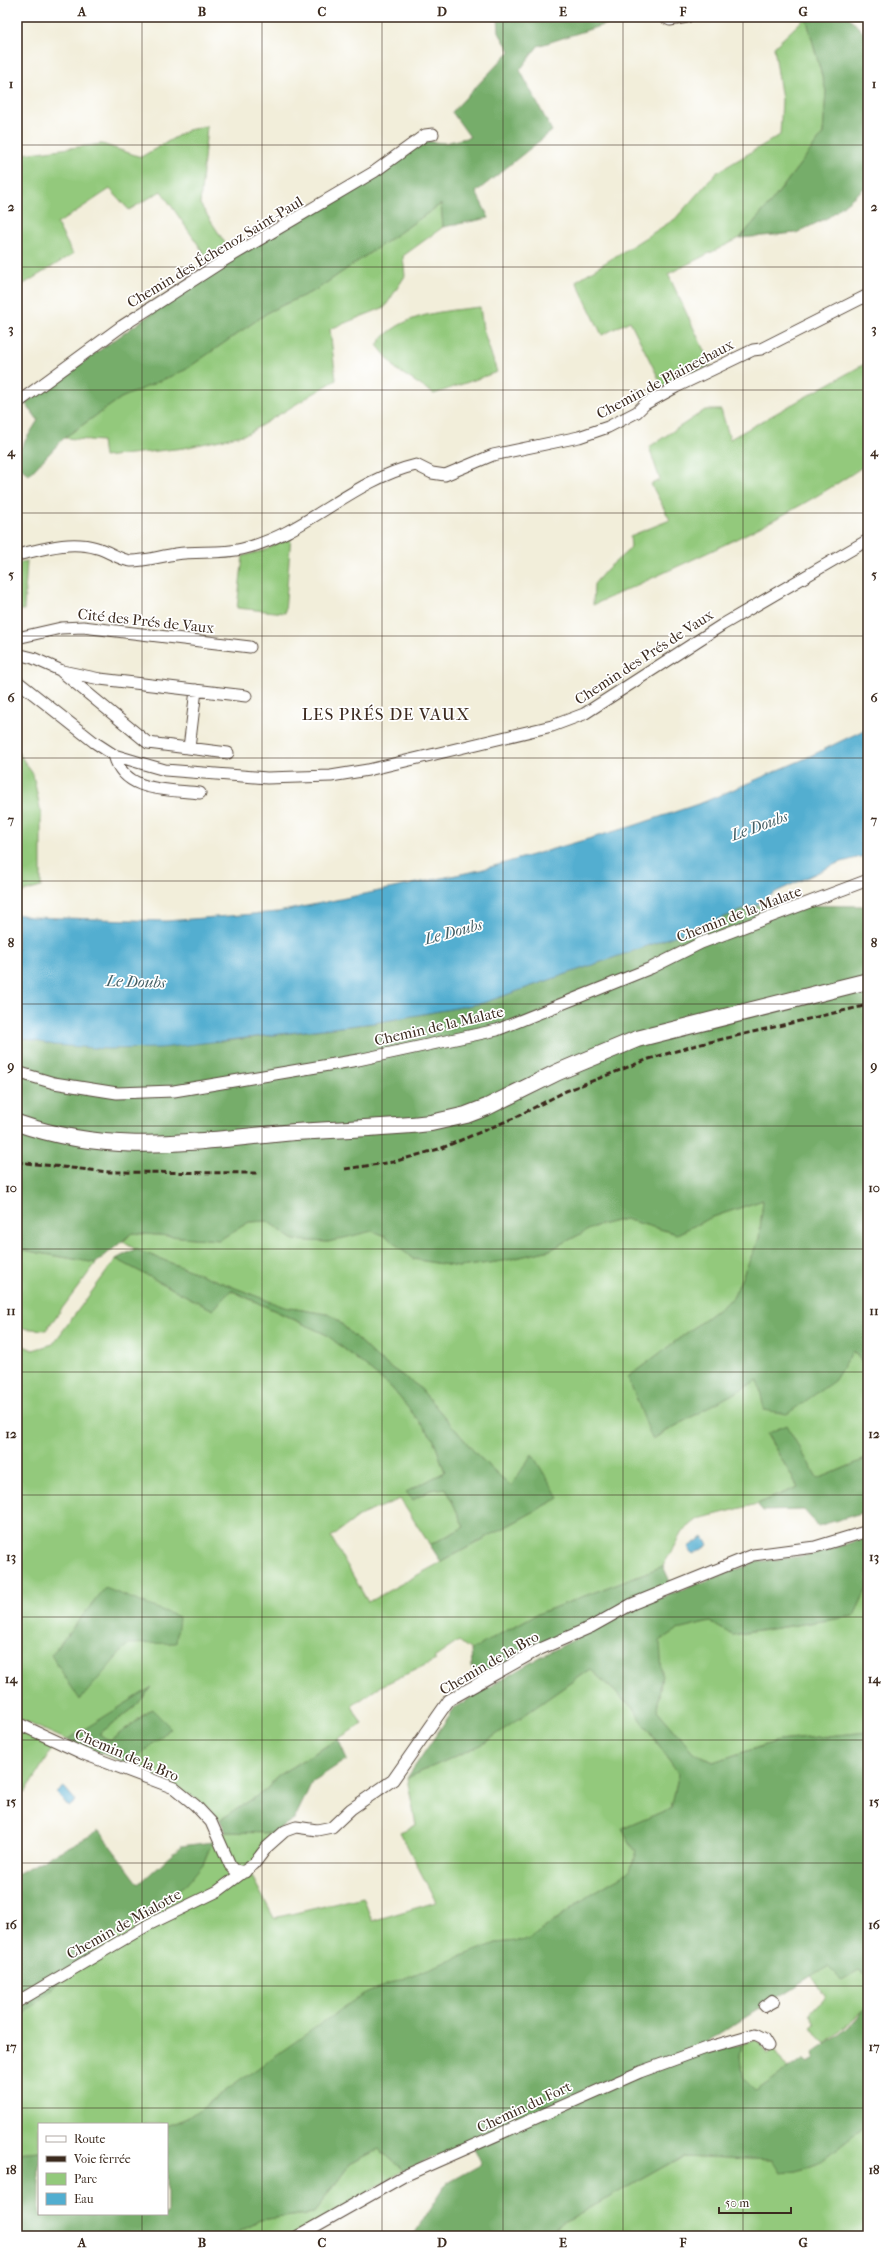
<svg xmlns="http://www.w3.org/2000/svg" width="885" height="2253" font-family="'IM FELL French Canon',serif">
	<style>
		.green { fill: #93c97b; stroke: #677a4c }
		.forest { fill: #76ad6b; stroke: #586c44 }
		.water { fill: #52aed0; stroke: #466c77 }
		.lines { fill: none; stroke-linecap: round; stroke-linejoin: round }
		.pedestrian-casing { stroke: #56473a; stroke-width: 10 }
		.minor-casing { stroke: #56473a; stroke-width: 13 }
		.secondary-casing { stroke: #56473a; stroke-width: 18 }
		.pedestrian { stroke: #fff; stroke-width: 8 }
		.minor { stroke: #fff; stroke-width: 11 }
		.secondary { stroke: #fff; stroke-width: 16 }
		.rail { stroke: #3b2a1e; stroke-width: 3; stroke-dasharray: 6 3; stroke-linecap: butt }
		.grid { fill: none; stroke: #3b2a1e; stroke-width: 1; stroke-opacity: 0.55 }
		.labels { text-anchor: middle; stroke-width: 3.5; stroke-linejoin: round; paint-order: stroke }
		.street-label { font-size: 15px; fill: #3b2a1e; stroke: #fff }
		.water-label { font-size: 16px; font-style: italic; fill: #445f65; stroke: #fff }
		.quarter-label { font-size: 17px; letter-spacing: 1px; fill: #3b2a1e; stroke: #fff }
		.neatline { fill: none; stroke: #3b2a1e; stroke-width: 1.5 }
		.grid-label { font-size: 13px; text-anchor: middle; font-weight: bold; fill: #3b2a1e }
	</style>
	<rect width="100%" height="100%" fill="#fff"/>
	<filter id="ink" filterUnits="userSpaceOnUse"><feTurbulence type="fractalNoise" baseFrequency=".025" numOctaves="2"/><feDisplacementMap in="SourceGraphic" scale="8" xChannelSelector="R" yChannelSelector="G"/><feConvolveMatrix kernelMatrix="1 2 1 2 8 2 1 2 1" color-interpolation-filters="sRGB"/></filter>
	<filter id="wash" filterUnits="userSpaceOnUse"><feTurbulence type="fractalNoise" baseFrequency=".012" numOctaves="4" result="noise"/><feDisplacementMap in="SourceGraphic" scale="16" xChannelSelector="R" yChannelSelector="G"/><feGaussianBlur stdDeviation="0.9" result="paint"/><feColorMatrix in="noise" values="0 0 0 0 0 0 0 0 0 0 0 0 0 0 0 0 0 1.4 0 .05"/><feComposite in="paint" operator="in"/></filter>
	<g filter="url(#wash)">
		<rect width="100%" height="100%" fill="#f2eeda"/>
		<path class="green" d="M806 17 826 91 823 134 772 201 740 238 668 274 711 365 663 387 630 321 602 335 576 281 675 219 716 173 780 135 782 100 774 47Z
			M207 126 200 204 234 257 215 269 161 191 129 210 110 189 57 224 73 254 17 288V172L26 170 22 154 102 144 141 157 188 130Z
			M441 204 443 227 403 256 405 276 385 307 330 329 336 380 247 434 184 448 104 457 102 441 64 438 121 398 185 370 270 311 316 290Z
			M480 307 483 329 497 372 434 394 397 370 377 345C399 313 446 311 480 307Z
			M868 362V463C786 521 684 563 593 605L594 584 607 569 631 548 630 536 670 520 651 484 660 480 649 447 705 410H721L730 439Z
			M291 535 285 613 237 608 243 556 266 550Z
			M27 561 24 610H17V563Z
			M17 751 33 774 41 813V887L17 894Z
			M763 1200 759 1239 733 1298 628 1377 653 1439 758 1379 834 1381 853 1351 868 1369V1458L818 1479 786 1426 767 1435 798 1487 757 1504 698 1519 682 1532 663 1566 535 1615 471 1650 459 1641 434 1658 436 1660 379 1687 352 1706 362 1724 277 1776 266 1790 220 1820C195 1792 162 1780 129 1764L171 1728 151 1709 110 1741 99 1734 135 1707 151 1688 67 1740 17 1718V1343L33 1350 53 1344 116 1259 213 1310 230 1290 327 1335 391 1387 433 1438 445 1472 407 1492 413 1500 430 1490 446 1488 464 1527 430 1545 400 1499 361 1515 331 1537 368 1602 559 1498 511 1486 478 1456 419 1387 377 1358 332 1315 284 1307 135 1249 123 1242 132 1233 219 1240 249 1222 267 1221 294 1240 328 1242 372 1230 386 1236 413 1259 459 1267 503 1261 550 1250 596 1226 625 1219 677 1234 710 1218Z
			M17 1249 96 1263 46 1330 17 1328Z
			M868 1586V1732L778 1741 713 1762 693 1752 657 1710 662 1674 659 1641 677 1630 710 1622 733 1635 854 1616Z
			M590 1669 633 1708 679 1774 671 1808 622 1829 636 1852 630 1871 591 1894 528 1940 496 1943 187 2118 167 2126V2124H39V2151L17 2153V2021L98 1945 136 1921 203 1864 212 1842 226 1832 274 1833 249 1871 274 1918 363 1897 372 1921 436 1902 400 1832 416 1825 407 1778 483 1744Z
			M17 1729 54 1746 25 1793 17 1789Z
			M827 1966 859 1971 866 1976 868 2004 865 2010 825 2044 812 2026 816 2023 810 2014 825 1997 811 1975Z
			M756 2040 760 2042 768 2054 775 2049 788 2069 756 2091 742 2077 740 2056 742 2045Z
			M868 2124V2236H540L683 2156 772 2160 780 2173 797 2171 819 2163Z
			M379 2149 403 2170 329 2219 290 2236H232L260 2220 314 2213 350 2164Z"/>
		<path class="forest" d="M498 17H628L538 46 520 70 552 131 476 192 489 218 443 227 441 204 316 290 270 311 185 370 121 398 64 438 29 475 17 465V454L38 420 25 403 215 269 422 141 445 143 470 137 452 112 510 51 499 33Z
			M806 17H849L868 38V185L829 217 796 233 740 238 772 201 823 134 826 91Z
			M756 905 868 906V1369L853 1351 834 1381 787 1414 764 1410 758 1380 652 1439 628 1377 733 1298 759 1239 763 1200 710 1218 677 1234 625 1219 596 1226 550 1250 503 1261 459 1267 413 1259 386 1236 372 1231 328 1242 294 1240 267 1221 249 1222 219 1240 132 1233 96 1263 17 1249V1036L226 1041 374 1023 483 1003 650 945Z
			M135 1249 284 1307 332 1315 377 1358 419 1387 478 1456 511 1486 532 1454 559 1498 441 1562 430 1545 464 1527 446 1488 430 1490 413 1500 406 1492 445 1472 433 1438 391 1387 327 1335 231 1290 213 1310 116 1259Z
			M786 1425 818 1479 868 1458V1511L818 1526 804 1510 763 1511 757 1504 798 1487 767 1434Z
			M868 1537V1586L854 1616 732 1635 710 1622 677 1630 660 1641 662 1674 657 1710 693 1752 713 1762 778 1741 868 1732V1986L866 1976 859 1971 842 1981 827 1966 705 2043 708 2053 742 2045 740 2056 742 2077 756 2091 802 2059 807 2063 814 2059 813 2053C831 2040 858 2024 868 2004V2124L819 2163 797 2171 780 2173 772 2160 683 2156 540 2236H413L446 2184 482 2164 472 2144 403 2170 379 2149 350 2164 314 2213 260 2220 232 2236H17V2153L39 2151V2214H167V2126L187 2118 363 1994 496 1943 528 1940 591 1894 630 1871 636 1852 622 1829 671 1808 679 1774 633 1708 590 1669 483 1744 407 1778 455 1707 540 1657 644 1604 757 1562 816 1554Z
			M663 1566 671 1584 586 1624 487 1675 472 1668 471 1650 535 1615Z
			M105 1588 179 1617 176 1643 128 1644 80 1700 51 1655Z
			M152 1687 135 1707 99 1734 110 1741 152 1709 171 1728 129 1764 67 1740Z
			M338 1739 347 1759 312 1782 294 1820 274 1833 226 1832 220 1820 266 1790 277 1776Z
			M99 1831 139 1884 181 1846 212 1842 203 1864 186 1885 136 1921 98 1945 17 2021V1874Z"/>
		<path class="water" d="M868 728V855L838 863 776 892 756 905 650 945 483 1003 374 1023 161 1048 107 1049 54 1045 17 1037V914L31 917 166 921 278 912 480 870 633 826 704 802 802 760Z
			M703 1537 708 1545 693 1555 688 1547Z
			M64 1787 76 1801 69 1807 57 1793Z"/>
	</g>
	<g filter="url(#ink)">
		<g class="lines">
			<g class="pedestrian-casing">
				<path id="pedestrian" d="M772 1999 776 2002 765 2008 763 2006Z"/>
			</g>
			<g class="minor-casing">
				<path id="minor" d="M664 17 670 20 687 17
					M17 403 122 326 223 261 374 172 425 135 433 134
					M17 555C43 549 70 540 97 548 109 551 119 560 131 561 146 561 161 556 176 554 198 551 221 554 242 549 306 534 352 480 416 465L432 473 445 475 493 455 579 437 608 427 637 412 645 404 676 387 753 350 761 349 868 295
					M17 638 61 628 83 627 250 647
					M17 654 33 658 62 671 100 679 246 696
					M62 672 148 743 228 753
					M17 681 94 742 114 755 144 764 165 770 267 778 331 776 368 770 552 726 584 714 722 625 868 540
					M189 748 196 690
					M114 755C124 793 167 789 200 793
					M17 1072 54 1083 117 1093 174 1091 358 1060 497 1030 651 968 701 943 868 880
					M17 1723 84 1754 174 1788 195 1805 211 1822 230 1865 235 1870 245 1872
					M17 2002 148 1925 218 1891 254 1864 267 1847 285 1831 296 1827 317 1830 332 1827 351 1809 393 1780 449 1700 488 1678 538 1650 591 1627 632 1604 753 1555 815 1547 868 1531
					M298 2236 404 2176 640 2072 706 2048 755 2034 763 2038 768 2046"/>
			</g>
			<g class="secondary-casing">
				<path id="secondary" d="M17 1123C115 1157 195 1141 295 1132 340 1129 386 1128 431 1123L466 1115 487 1107 558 1072 637 1039 868 981"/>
			</g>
			<use href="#pedestrian" class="pedestrian"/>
			<use href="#minor" class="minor"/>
			<use href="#secondary" class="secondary"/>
			<path class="rail" d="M17 1162 108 1172 258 1173
				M345 1169 393 1162 442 1148 514 1118 566 1091 649 1059 693 1046 868 1005"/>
		</g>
	</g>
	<path class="grid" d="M142 17V2124M262 17V2236M382 17V2236M503 17V2236M623 17V2236M743 17V2236M17 145H868M17 267H868M17 390H868M17 513H868M17 636H868M17 758H868M17 881H868M17 1004H868M17 1126H868M17 1249H868M17 1372H868M17 1495H868M17 1617H868M17 1740H868M17 1863H868M17 1986H868M17 2108H868M142 2214V2236"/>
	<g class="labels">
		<g class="street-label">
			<text transform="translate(215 252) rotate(-31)" y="5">Chemin des Échenoz Saint-Paul</text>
			<text transform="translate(665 379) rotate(-28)" y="5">Chemin de Plainechaux</text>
			<text transform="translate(146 621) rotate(6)" y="5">Cité des Prés de Vaux</text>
			<text transform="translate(644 657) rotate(-33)" y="5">Chemin des Prés de Vaux</text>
			<text transform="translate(739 914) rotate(-21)" y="5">Chemin de la Malate</text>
			<text transform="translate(439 1026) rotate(-13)" y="5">Chemin de la Malate</text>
			<text transform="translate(489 1663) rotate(-30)" y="5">Chemin de la Bro</text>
			<text transform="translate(127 1755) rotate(23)" y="5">Chemin de la Bro</text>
			<text transform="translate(124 1924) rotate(-29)" y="5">Chemin de Mialotte</text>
			<text transform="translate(524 2107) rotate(-25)" y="5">Chemin du Fort</text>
		</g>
		<g class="water-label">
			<text transform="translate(759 825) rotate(-20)" y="6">Le Doubs</text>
			<text transform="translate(453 931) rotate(-15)" y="6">Le Doubs</text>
			<text transform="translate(136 981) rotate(2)" y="6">Le Doubs</text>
		</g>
		<g class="quarter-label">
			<text x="386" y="720">LES PRÉS DE VAUX</text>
		</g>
	</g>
	<rect width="885" height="2253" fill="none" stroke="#fff" stroke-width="44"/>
	<rect x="38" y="2123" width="130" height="92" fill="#ffffff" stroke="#b1aaa5"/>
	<rect x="46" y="2136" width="20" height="6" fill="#ffffff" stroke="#b1aaa5"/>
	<text x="74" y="2143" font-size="12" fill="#3b2a1e">Route</text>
	<rect x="46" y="2156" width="20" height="6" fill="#3b2a1e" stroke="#b1aaa5"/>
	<text x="74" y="2163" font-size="12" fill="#3b2a1e">Voie ferrée</text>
	<rect x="46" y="2173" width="20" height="12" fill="#93c97b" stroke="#b1aaa5"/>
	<text x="74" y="2183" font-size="12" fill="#3b2a1e">Parc</text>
	<rect x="46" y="2193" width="20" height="12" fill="#52aed0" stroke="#b1aaa5"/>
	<text x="74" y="2203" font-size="12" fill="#3b2a1e">Eau</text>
	<path d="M719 2207v6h72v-6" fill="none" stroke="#3b2a1e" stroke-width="2"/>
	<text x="725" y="2207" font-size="12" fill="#3b2a1e" stroke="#ffffff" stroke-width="3" paint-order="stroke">50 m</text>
	<rect x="22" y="22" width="841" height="2209" class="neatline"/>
	<g class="grid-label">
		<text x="82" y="16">A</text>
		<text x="202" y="16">B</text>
		<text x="322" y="16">C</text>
		<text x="442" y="16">D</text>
		<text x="563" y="16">E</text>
		<text x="683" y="16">F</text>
		<text x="803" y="16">G</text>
		<text x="11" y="88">1</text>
		<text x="874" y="88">1</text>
		<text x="11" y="211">2</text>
		<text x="874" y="211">2</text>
		<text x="11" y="333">3</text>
		<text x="874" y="333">3</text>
		<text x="11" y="456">4</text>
		<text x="874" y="456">4</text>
		<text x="11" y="579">5</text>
		<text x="874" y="579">5</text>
		<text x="11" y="702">6</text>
		<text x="874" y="702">6</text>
		<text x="11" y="824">7</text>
		<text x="874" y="824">7</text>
		<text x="11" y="947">8</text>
		<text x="874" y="947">8</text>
		<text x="11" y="1070">9</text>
		<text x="874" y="1070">9</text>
		<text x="11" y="1192">10</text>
		<text x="874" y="1192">10</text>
		<text x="11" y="1315">11</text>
		<text x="874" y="1315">11</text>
		<text x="11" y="1438">12</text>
		<text x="874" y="1438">12</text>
		<text x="11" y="1561">13</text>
		<text x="874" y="1561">13</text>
		<text x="11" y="1683">14</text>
		<text x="874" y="1683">14</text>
		<text x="11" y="1806">15</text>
		<text x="874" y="1806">15</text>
		<text x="11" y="1929">16</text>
		<text x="874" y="1929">16</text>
		<text x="11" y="2051">17</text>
		<text x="874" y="2051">17</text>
		<text x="11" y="2174">18</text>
		<text x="874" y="2174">18</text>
		<text x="82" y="2247">A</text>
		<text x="202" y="2247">B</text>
		<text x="322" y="2247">C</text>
		<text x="442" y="2247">D</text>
		<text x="563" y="2247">E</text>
		<text x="683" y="2247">F</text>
		<text x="803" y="2247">G</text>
	</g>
</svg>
